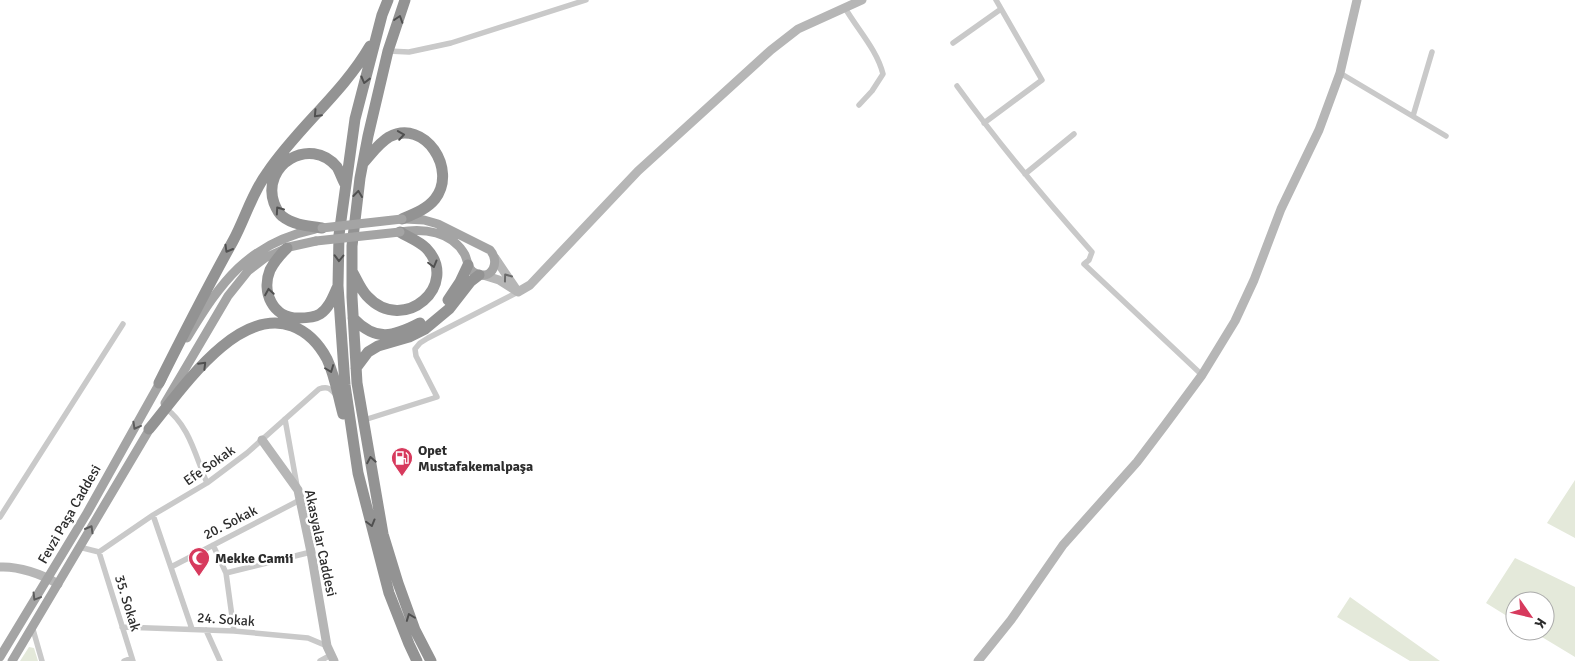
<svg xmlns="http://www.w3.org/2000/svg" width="1575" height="661" font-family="Signika,sans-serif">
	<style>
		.green { fill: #e4e9da }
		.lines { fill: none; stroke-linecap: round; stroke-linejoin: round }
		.street { stroke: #c9c9c9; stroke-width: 5.5 }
		.secondary { stroke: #b6b6b6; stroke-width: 9 }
		.primary { stroke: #a4a4a4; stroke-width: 9 }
		.highway { stroke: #939393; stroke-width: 11 }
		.primary-bridge { stroke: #a4a4a4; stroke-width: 9 }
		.oneway { stroke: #505050 }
		.oneway2 { stroke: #6a6a6a }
		.oneway3 { stroke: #5c5c5c }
		.labels { text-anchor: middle; stroke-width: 5; stroke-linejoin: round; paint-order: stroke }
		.poi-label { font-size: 14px; font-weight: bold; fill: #2c2c2c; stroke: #fff; text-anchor: start }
		.street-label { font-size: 14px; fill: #2c2c2c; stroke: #fff }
	</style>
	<rect width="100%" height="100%" fill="#fff"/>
	<path class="green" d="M1575 480V538L1547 523Z
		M1515 558 1575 587V657L1532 631H1545V601H1515V621L1486 603Z
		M1350 597 1440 661H1410L1337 617Z
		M29 647 34 648 38 661H20Z"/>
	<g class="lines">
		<path class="street" d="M845 8C858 30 877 50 883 74L872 91 859 105
			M953 43 1001 9
			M388 51 409 52 451 43 586 0
			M1340 73 1446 136
			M957 86C999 144 1044 198 1092 252L1089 260 1084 264 1202 375
			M1413 116 1432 52
			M984 123 1042 80 996 0
			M1025 174 1074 134
			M165 408C189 424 196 458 207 483
			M285 419 297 486
			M364 420 437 397 416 356 415 349 420 343 428 338 518 292
			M153 515 192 629
			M0 517 123 324
			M213 545 226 573 234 631
			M79 547 99 552 153 515 207 483 247 453 319 389C327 386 330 388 336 395
			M99 552 133 661
			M171 567 300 500
			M226 573 311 552
			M32 626 42 661
			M122 627 234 631 308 638 327 646
			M206 630 220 661
			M124 661 132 658
			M320 661 331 655"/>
		<path class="secondary" d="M483 275 499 280 518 292 495 258
			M518 292 530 285 638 171 771 50 798 29 862 0
			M262 440 298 490 311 552 327 646 334 661
			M0 567C18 566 42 574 58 584
			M978 661 1011 620 1063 545 1137 462 1165 425 1202 375 1235 321 1254 280 1281 209 1319 130 1340 73 1357 0"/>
		<path class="primary" d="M400 232C423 228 452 231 465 255 468 262 468 271 477 274 493 280 500 261 490 250L438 224 424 220 405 219
			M187 338C221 282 247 244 315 229
			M165 403 228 296 248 271 265 258 289 247 316 241
			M0 657 87 513 162 379
			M12 661 152 425"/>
		<path class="highway" d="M388 0 382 15 355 119 339 235 338 286 345 385 358 473 389 593 409 644 417 661
			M405 0 388 51 368 136 360 178 352 246V297L357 383 383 534 398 583 415 630 431 661
			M364 162C372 153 379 143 389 137 425 118 458 170 435 199 427 209 414 214 402 219
			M322 228C308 226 293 225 282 216 278 213 276 208 274 203 261 165 310 135 337 167 340 172 342 179 345 184
			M287 248C280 255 274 262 270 270 261 292 273 318 298 318 305 318 314 318 320 314 329 308 333 297 337 288
			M353 273C357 280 361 290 367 296 404 336 461 284 426 248 419 241 408 237 400 232
			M448 300 460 282 468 265
			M353 318C376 342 393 337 420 323
			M356 368 368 352 378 346 409 337 425 329 449 309 470 282 479 275
			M159 383C183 335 207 288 233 241 245 219 252 193 267 173 298 127 342 94 370 46
			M149 429C180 392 236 306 292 326 308 332 319 344 327 359 335 376 338 396 343 414"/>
		<path class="primary-bridge" d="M322 228 402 219
			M316 241 400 232"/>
	</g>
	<defs><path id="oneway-chevron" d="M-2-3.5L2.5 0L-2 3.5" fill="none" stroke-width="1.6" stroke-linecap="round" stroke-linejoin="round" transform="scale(1.25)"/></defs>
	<g class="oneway">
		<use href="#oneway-chevron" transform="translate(399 19) rotate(-72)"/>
		<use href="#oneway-chevron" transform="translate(365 80) rotate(104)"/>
		<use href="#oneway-chevron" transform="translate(317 114) rotate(133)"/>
		<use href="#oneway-chevron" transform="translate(401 135) rotate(-9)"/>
		<use href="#oneway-chevron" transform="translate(358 194) rotate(-83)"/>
		<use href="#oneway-chevron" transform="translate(279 210) rotate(-125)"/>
		<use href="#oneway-chevron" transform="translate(228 249) rotate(120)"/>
		<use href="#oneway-chevron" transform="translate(339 258) rotate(91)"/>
		<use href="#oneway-chevron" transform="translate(433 264) rotate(75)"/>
		<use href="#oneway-chevron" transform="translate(269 292) rotate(-99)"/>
		<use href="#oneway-chevron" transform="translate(203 365) rotate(-45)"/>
		<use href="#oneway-chevron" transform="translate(330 369) rotate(69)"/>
		<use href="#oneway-chevron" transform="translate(371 460) rotate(-100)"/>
		<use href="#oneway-chevron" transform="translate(371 523) rotate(75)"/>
		<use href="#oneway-chevron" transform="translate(410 617) rotate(-111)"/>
	</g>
	<use class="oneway2" href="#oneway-chevron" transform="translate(507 277) rotate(-126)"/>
	<g class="oneway3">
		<use href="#oneway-chevron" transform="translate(136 426) rotate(119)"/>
		<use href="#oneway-chevron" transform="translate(90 529) rotate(-60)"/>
		<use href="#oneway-chevron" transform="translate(36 597) rotate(121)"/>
	</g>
	<defs>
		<g id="fuel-pin" transform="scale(1.125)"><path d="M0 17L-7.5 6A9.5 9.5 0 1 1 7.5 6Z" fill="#d73a5d" stroke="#fff"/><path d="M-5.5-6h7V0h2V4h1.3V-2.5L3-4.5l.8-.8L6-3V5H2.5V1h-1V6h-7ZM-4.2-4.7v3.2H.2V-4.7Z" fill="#fff"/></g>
		<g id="mosque-pin" transform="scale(1.125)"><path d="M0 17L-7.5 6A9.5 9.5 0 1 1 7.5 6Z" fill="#d73a5d" stroke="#fff"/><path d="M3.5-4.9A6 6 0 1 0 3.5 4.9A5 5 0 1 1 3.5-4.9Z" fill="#fff"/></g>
	</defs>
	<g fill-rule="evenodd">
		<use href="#fuel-pin" x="402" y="458"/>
		<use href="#mosque-pin" x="199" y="558"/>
	</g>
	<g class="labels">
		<g class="poi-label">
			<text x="418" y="455">Opet<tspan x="418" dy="16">Mustafakemalpaşa</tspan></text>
			<text x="215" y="563">Mekke Camii</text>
		</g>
		<g class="street-label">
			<text transform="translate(209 465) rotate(-35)" y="5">Efe Sokak</text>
			<text transform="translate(69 514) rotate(-60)" y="5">Fevzi Paşa Caddesi</text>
			<text transform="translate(230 522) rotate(-27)" y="5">20. Sokak</text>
			<text transform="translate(321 543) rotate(78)" y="5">Akasyalar Caddesi</text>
			<text transform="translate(128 603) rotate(73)" y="5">35. Sokak</text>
			<text transform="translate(226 619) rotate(4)" y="5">24. Sokak</text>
		</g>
	</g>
	<g transform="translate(1530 616) rotate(124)"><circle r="24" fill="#ffffff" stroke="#ababab"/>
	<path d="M0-4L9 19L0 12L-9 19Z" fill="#d73a5d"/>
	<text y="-8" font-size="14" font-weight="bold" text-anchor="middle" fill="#2c2c2c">K</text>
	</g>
</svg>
